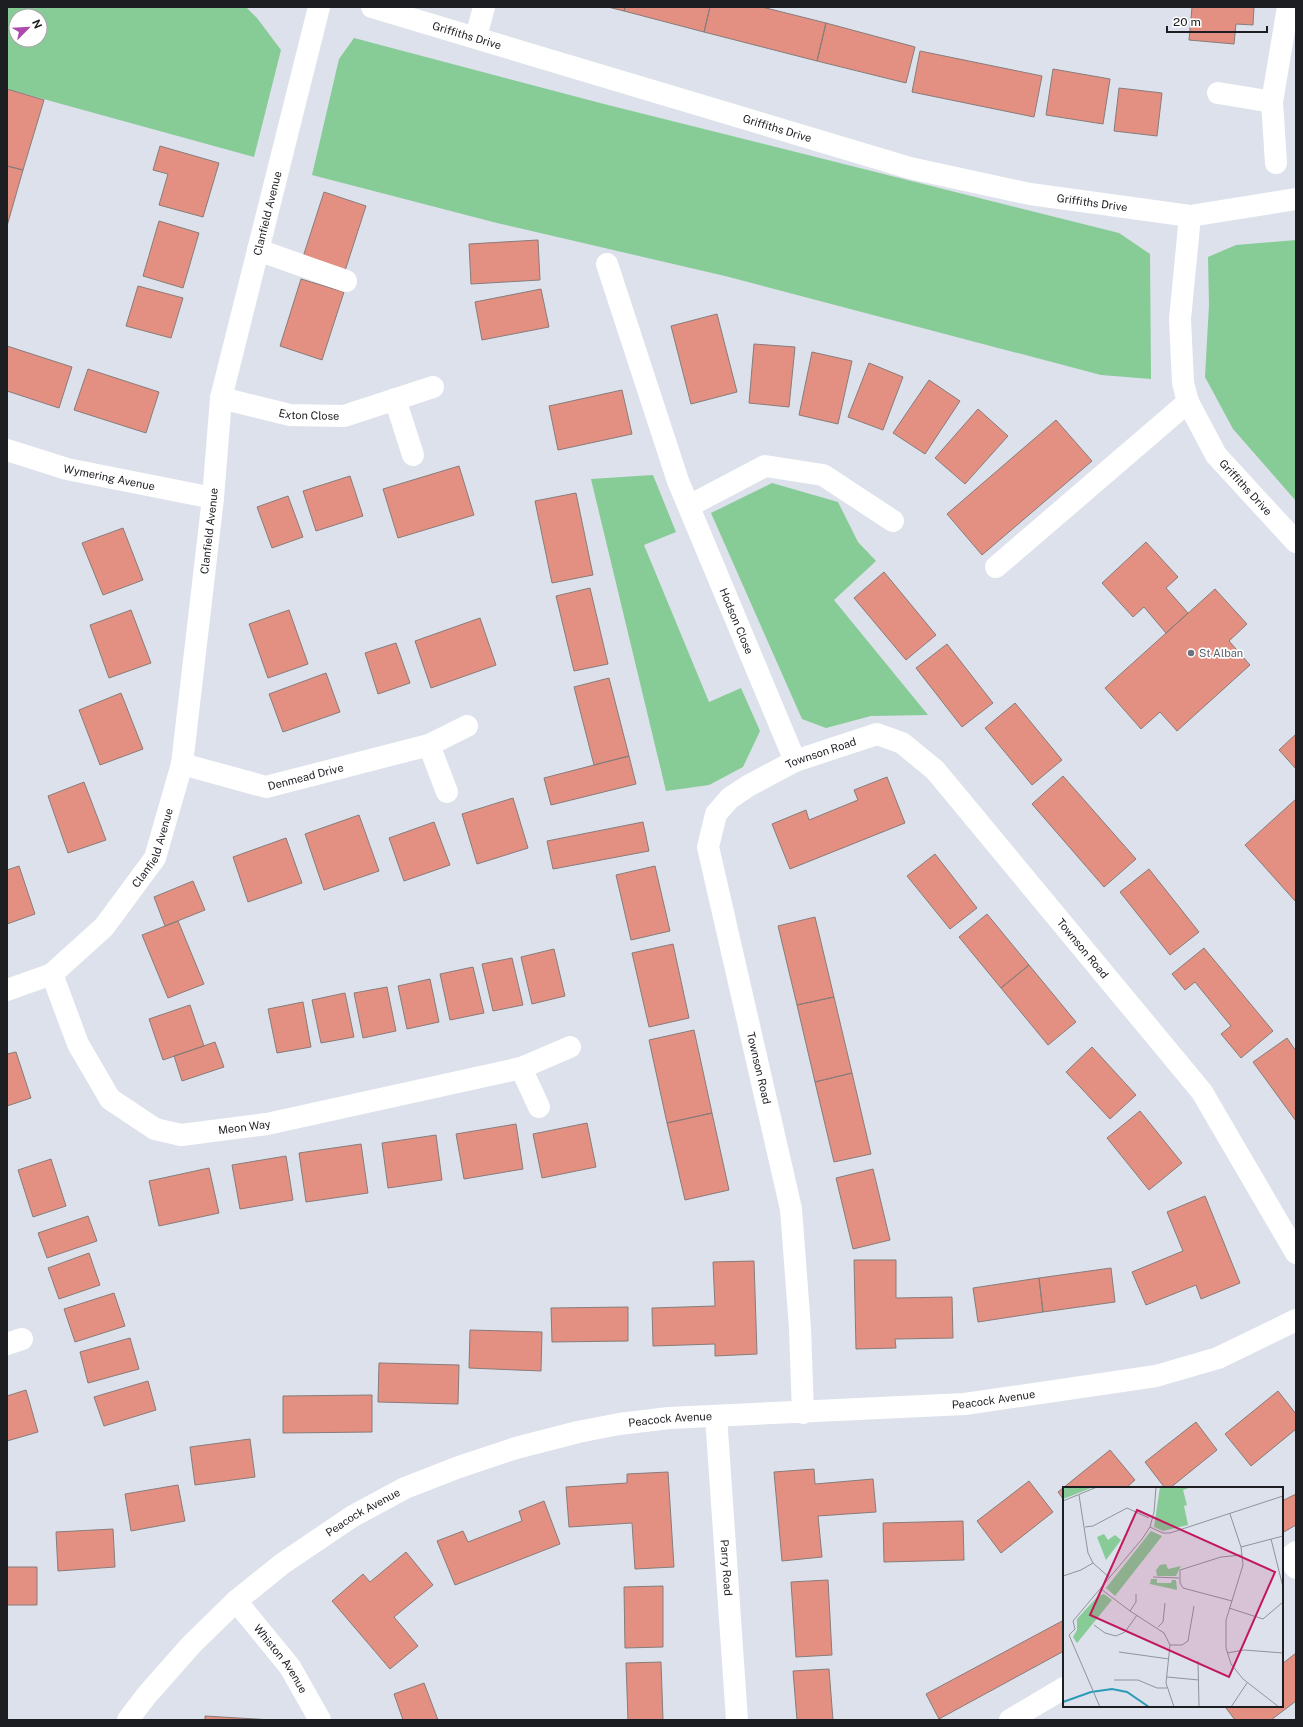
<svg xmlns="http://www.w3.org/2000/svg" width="1303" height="1727" font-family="'Public Sans',sans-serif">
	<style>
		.green { fill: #87cb97; fill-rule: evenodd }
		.building { fill: #e38f81; stroke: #887c7a }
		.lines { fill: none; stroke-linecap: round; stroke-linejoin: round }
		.minor { stroke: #fff; stroke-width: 22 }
		.worship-dot { fill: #6b7280; stroke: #fff; stroke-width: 1.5 }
		.labels { text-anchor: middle; stroke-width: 3.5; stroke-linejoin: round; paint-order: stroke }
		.street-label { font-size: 11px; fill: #1c1e22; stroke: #fff }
		.worship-label { font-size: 11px; fill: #5b616d; stroke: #fff; text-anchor: start }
		.inset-river { fill: none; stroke: #2b9cb8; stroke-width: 2 }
		.inset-road { fill: none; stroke: #8f939b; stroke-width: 1 }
		.view { fill: #c2185b; fill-opacity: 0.15; stroke: #c2185b; stroke-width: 2 }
		.inset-edge { fill: none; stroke: #1c1e22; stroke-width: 2 }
	</style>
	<rect width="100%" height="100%" fill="#dce1eb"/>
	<path class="green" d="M7 7H246L257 18 281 50 254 157 7 89ZM16 16H40V40H16Z
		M354 38 604 104 1119 233 1150 254 1151 379 1101 375 725 276 497 223 312 175 339 59Z
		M1296 240V501L1233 429 1205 377 1209 305 1208 257 1236 245Z
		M653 475 676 532 644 545 709 702 741 688 760 731 743 767 709 785 666 791 591 479Z
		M772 483 838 502 858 542 876 561 834 600 928 715 871 716 826 728 802 719 711 513Z"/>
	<path class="building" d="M608 7H625L624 11Z
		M625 7H710L704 32 624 11Z
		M710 7H762L826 23 817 61 704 32Z
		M1192 7H1254L1253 25 1236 24 1234 44 1189 40Z
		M826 23 915 47 906 83 817 61Z
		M920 51 1042 76 1034 117 912 92Z
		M1053 69 1110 79 1103 124 1046 115Z
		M1119 88 1162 93 1157 136 1114 131Z
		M7 89 44 100 23 170 7 166Z
		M160 146 219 163 203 217 159 205 168 174 153 170Z
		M7 166 23 170 7 226Z
		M324 192 366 206 344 274 302 260Z
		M159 221 199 233 183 288 143 276Z
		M538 240 540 280 471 284 469 244Z
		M301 279 344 292 322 360 280 346Z
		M138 286 183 298 171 338 126 326Z
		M541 289 549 327 482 340 475 302Z
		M717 314 737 392 691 404 671 326Z
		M754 344 795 347 789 407 749 403Z
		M7 346 72 367 59 408 7 391Z
		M812 352 852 361 838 424 799 415Z
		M869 363 903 377 883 430 848 417Z
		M88 369 159 392 146 433 74 410Z
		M929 380 960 401 925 454 893 433Z
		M622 390 632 434 558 450 549 406Z
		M978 409 1008 436 965 484 935 458Z
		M1056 420 1092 461 982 555 947 514Z
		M459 466 474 515 398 538 383 489Z
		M350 476 363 516 316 531 303 491Z
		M576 493 593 575 552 583 535 501Z
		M288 496 303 537 272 548 257 507Z
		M123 528 143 580 103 595 82 543Z
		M1146 542 1178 577 1166 588 1188 613 1166 633 1144 607 1133 617 1102 583Z
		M884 572 936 635 906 660 854 598Z
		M590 588 608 664 574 671 556 596Z
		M1215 589 1247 624 1229 641 1250 665 1177 731 1160 712 1141 729 1105 688Z
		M131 610 151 663 109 678 90 625Z
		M289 610 308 664 268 678 249 624Z
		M480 618 496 665 431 688 415 641Z
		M396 643 410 683 378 694 365 653Z
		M947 644 993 703 962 727 916 668Z
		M326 673 340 712 283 732 269 694Z
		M609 678 629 756 594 765 574 687Z
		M121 693 143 749 100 765 79 710Z
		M1015 703 1062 760 1032 785 985 728Z
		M1296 734V769L1279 750Z
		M629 756 636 784 551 805 544 778Z
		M1063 776 1136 859 1104 887 1032 804Z
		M887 777 905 823 790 869 772 824 806 810 809 820 858 800 854 790Z
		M84 782 106 840 68 853 48 796Z
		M513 798 528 848 477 864 462 814Z
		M1296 799V902L1245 845Z
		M359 815 379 871 324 890 305 834Z
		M434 822 450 865 404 881 389 838Z
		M643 822 649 851 553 869 547 841Z
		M286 838 302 883 248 902 233 857Z
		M935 854 977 908 950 929 907 876Z
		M19 866 35 914 7 924V870Z
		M655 866 670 931 631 940 616 875Z
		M1149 869 1199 932 1170 955 1120 892Z
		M193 881 205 910 165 926 154 897Z
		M987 914 1029 965 1001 988 959 937Z
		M815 917 834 997 797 1005 778 926Z
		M178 921 204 984 168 998 142 935Z
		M673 944 689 1018 649 1027 632 953Z
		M1204 948 1273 1031 1241 1058 1221 1034 1231 1026 1195 982 1185 990 1172 974Z
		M554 949 565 996 532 1004 521 957Z
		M512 958 523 1005 493 1011 482 964Z
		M1029 965 1076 1022 1048 1045 1001 988Z
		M473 967 484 1013 450 1020 440 974Z
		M430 979 439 1022 407 1029 398 986Z
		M387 987 396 1031 363 1038 354 993Z
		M345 993 354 1037 321 1043 312 1000Z
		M834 997 852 1073 815 1082 797 1005Z
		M303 1002 311 1047 277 1053 268 1009Z
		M190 1005 204 1046 163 1060 149 1019Z
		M694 1030 712 1113 667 1123 649 1040Z
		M1287 1038 1296 1051V1121L1253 1062Z
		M215 1042 224 1067 182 1081 174 1056Z
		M1092 1047 1136 1095 1110 1119 1066 1072Z
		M16 1052 31 1098 7 1106V1054Z
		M852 1073 871 1154 834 1162 815 1082Z
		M1140 1111 1182 1163 1149 1190 1107 1138Z
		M712 1113 729 1190 685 1200 667 1123Z
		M587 1123 596 1167 542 1178 533 1134Z
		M516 1124 523 1169 464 1179 456 1134Z
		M436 1135 442 1180 388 1188 382 1143Z
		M361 1144 368 1193 306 1202 299 1153Z
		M286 1156 293 1200 240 1209 232 1165Z
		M51 1159 66 1206 33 1217 18 1170Z
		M209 1168 219 1213 159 1226 149 1181Z
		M873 1169 890 1240 853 1249 836 1178Z
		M1205 1196 1240 1283 1201 1299 1196 1285 1146 1305 1132 1272 1183 1251 1167 1212Z
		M88 1216 97 1241 47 1258 38 1233Z
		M89 1253 100 1285 59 1299 48 1268Z
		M854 1260H896V1298L952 1297 953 1338 895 1339 896 1348 856 1349Z
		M754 1261 757 1354 715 1356V1344L653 1346 652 1308 715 1306 713 1262Z
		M1111 1268 1115 1302 1043 1312 1039 1278Z
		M1039 1278 1043 1312 978 1322 973 1288Z
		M114 1293 125 1326 75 1342 64 1309Z
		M628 1307V1341L552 1342 551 1308Z
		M470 1330 542 1332 541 1371 469 1368Z
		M130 1338 139 1369 88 1383 80 1352Z
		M379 1363 459 1365 458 1404 378 1402Z
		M148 1381 156 1410 104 1426 94 1397Z
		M26 1390 38 1432 7 1441V1396Z
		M1278 1391 1296 1414V1429L1251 1466 1225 1434Z
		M372 1395V1432L283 1433V1396Z
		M1196 1422 1217 1450 1170 1488H1165L1145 1462Z
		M250 1439 255 1477 195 1485 190 1447Z
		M1110 1450 1135 1480 1126 1488H1064V1500L1058 1492Z
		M814 1469 815 1484 873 1479 876 1512 818 1516 822 1557 782 1561 774 1472Z
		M668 1472 674 1567 635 1569 632 1523 569 1527 566 1487 627 1483V1474Z
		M1029 1481 1053 1512 1001 1553 977 1521Z
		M178 1485 185 1521 131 1531 125 1494Z
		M1296 1494V1525L1282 1533V1501Z
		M544 1501 560 1544 455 1585 437 1541 463 1531 468 1542 522 1521 519 1511Z
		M963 1521 964 1560 884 1562 883 1523Z
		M113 1529 115 1567 58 1571 56 1532Z
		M406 1552 433 1585 394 1617 418 1646 390 1669 332 1601 363 1574 370 1582Z
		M7 1567H37V1605H7Z
		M828 1580 832 1655 796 1657 791 1582Z
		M663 1586V1647L625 1648 624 1587Z
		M1064 1620V1651L939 1719 926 1694Z
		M1296 1653V1701L1271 1720H1235L1226 1708 1228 1706H1282V1664Z
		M661 1662 663 1720H628L626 1663Z
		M829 1669 833 1720H797L793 1671Z
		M424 1683 438 1720H403L394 1694Z
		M205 1716 272 1720H205Z"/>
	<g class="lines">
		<g class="minor">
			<path id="s1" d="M372 7 910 168 1030 194 1190 216 1296 199"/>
			<path d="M476 37 484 7"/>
			<path d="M1218 93 1272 102"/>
			<path d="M1276 163 1272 102 1288 7"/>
			<path id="s2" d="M1190 216 1180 319 1183 383 1188 402 1216 455 1296 542"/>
			<path d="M258 250 346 281"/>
			<path id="s3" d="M607 264 678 481 795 761"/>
			<path id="s4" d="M221 398 290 415 344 416 433 387"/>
			<path d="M395 399 413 455"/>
			<path id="s5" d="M7 450 67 469 213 498"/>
			<path d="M689 506 765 466 823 475 893 521"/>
			<path d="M996 567 1188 402"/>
			<path d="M429 745 447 792"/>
			<path id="s6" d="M182 764 266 787 429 745 467 726"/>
			<path id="s7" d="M52 974 78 1044 110 1099 155 1129 181 1135 267 1124 521 1068 570 1047"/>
			<path id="s8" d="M7 990 52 974 104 927 155 858 182 764 213 498 221 398 319 7"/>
			<path d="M521 1068 539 1107"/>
			<path d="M7 1344 22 1339"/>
			<path id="s9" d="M803 1413 800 1328 791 1209 708 847 716 814 730 798 748 786 795 761 877 734 902 743 935 770 1202 1092 1296 1253"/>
			<path id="s10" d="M716 1416 737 1720"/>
			<path d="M1296 1552 1288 1558 1296 1568"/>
			<path id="s11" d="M236 1601 290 1667 320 1720"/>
			<path id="s12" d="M128 1720 146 1696 191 1645 236 1601 282 1564 353 1516 405 1488 459 1467 516 1448 578 1432 619 1424 669 1418 965 1404 1156 1376 1218 1358 1296 1320"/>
			<path d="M1010 1720 1064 1688"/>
		</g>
	</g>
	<circle class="worship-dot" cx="1191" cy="653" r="4"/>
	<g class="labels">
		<g class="street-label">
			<text dy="4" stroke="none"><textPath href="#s1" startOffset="99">Griffiths Drive</textPath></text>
			<text dy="4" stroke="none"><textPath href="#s1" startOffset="423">Griffiths Drive</textPath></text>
			<text dy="4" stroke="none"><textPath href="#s1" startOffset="747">Griffiths Drive</textPath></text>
			<text dy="4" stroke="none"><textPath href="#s8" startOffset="860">Clanfield Avenue</textPath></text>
			<text dy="4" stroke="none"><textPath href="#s4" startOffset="90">Exton Close</textPath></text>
			<text dy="4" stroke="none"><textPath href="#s5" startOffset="106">Wymering Avenue</textPath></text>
			<text dy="4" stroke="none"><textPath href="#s2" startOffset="291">Griffiths Drive</textPath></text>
			<text dy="4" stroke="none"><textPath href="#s8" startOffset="536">Clanfield Avenue</textPath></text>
			<text dy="4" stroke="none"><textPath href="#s3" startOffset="380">Hodson Close</textPath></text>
			<text dy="4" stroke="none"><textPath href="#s9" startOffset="733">Townson Road</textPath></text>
			<text dy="4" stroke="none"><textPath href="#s6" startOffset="128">Denmead Drive</textPath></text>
			<text dy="4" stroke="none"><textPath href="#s8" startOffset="212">Clanfield Avenue</textPath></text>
			<text dy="4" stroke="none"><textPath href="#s9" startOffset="1093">Townson Road</textPath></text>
			<text transform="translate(759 1068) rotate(77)" y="4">Townson Road</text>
			<text dy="4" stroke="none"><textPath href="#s7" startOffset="283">Meon Way</textPath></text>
			<text dy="4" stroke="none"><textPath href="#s12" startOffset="964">Peacock Avenue</textPath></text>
			<text dy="4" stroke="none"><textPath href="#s12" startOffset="640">Peacock Avenue</textPath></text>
			<text dy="4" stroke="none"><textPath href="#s12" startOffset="316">Peacock Avenue</textPath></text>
			<text dy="4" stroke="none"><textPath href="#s10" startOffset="152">Parry Road</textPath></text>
			<text dy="4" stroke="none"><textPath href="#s11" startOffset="73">Whiston Avenue</textPath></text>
		</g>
		<g class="worship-label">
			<text x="1199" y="657">St Alban</text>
		</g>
	</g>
	<g transform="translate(1063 1487)">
		<rect width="220" height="220" fill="#dce1eb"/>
		<path d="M3 0H28V1L0 12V2ZM97 0H128L120 3 124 18 121 19 125 38 100 44 91 40ZM88 44 99 49 96 53 52 109 43 101ZM41 47 45 53 52 48 58 53 43 73 34 50ZM103 77 105 82 118 79 113 89H94L93 83 97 78ZM88 92H94V96H108L109 93H113L114 103 87 97ZM41 107 49 113 14 156 10 150 14 143V132L35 109Z" fill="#87cb97"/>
		<path class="inset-river" d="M0 215 28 205 49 202 64 205 86 220"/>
		<path class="inset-road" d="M16 8 25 66 30 76 47 91M0 14 34 0M167 27 178 60 180 78 163 133V161L168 177 180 192 216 220M22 40 30 39 64 21 86 31M87 40 100 46H107L220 9M208 52 220 100M178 60 220 49M0 89 18 83 30 76M90 90 116 91M38 102 67 124 101 146 107 158 103 196 111 220M169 114 120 101 117 96V83L158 70 179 68M166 121 200 132 220 115M67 124 73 115V107M10 134 79 52 87 40 91 25 93 0M31 138 42 146 53 149 62 145 74 128M95 140 100 135 102 116M6 148 37 220M6 148 12 142 10 134M107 158H119L125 154 131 119M56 165 106 172M164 166 181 163 220 166M135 174 136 219M104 190 136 193M51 193H75L94 201H104M168 220 184 196"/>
		<path class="view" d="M74 23 212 85 166 190 27 128Z"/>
		<rect width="220" height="220" class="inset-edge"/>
	</g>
	<rect width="1303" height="1727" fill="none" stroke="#1c1e22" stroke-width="16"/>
	<g transform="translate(28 28) rotate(66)"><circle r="19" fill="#ffffff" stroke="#a4a5a7"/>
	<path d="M0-3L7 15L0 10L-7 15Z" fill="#ad48ae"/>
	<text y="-6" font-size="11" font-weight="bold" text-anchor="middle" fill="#1c1e22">N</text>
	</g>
	<path d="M1167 26v6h100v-6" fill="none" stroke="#1c1e22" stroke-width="2"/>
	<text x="1173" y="26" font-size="12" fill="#1c1e22" stroke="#ffffff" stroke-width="3" paint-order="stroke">20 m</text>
</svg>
